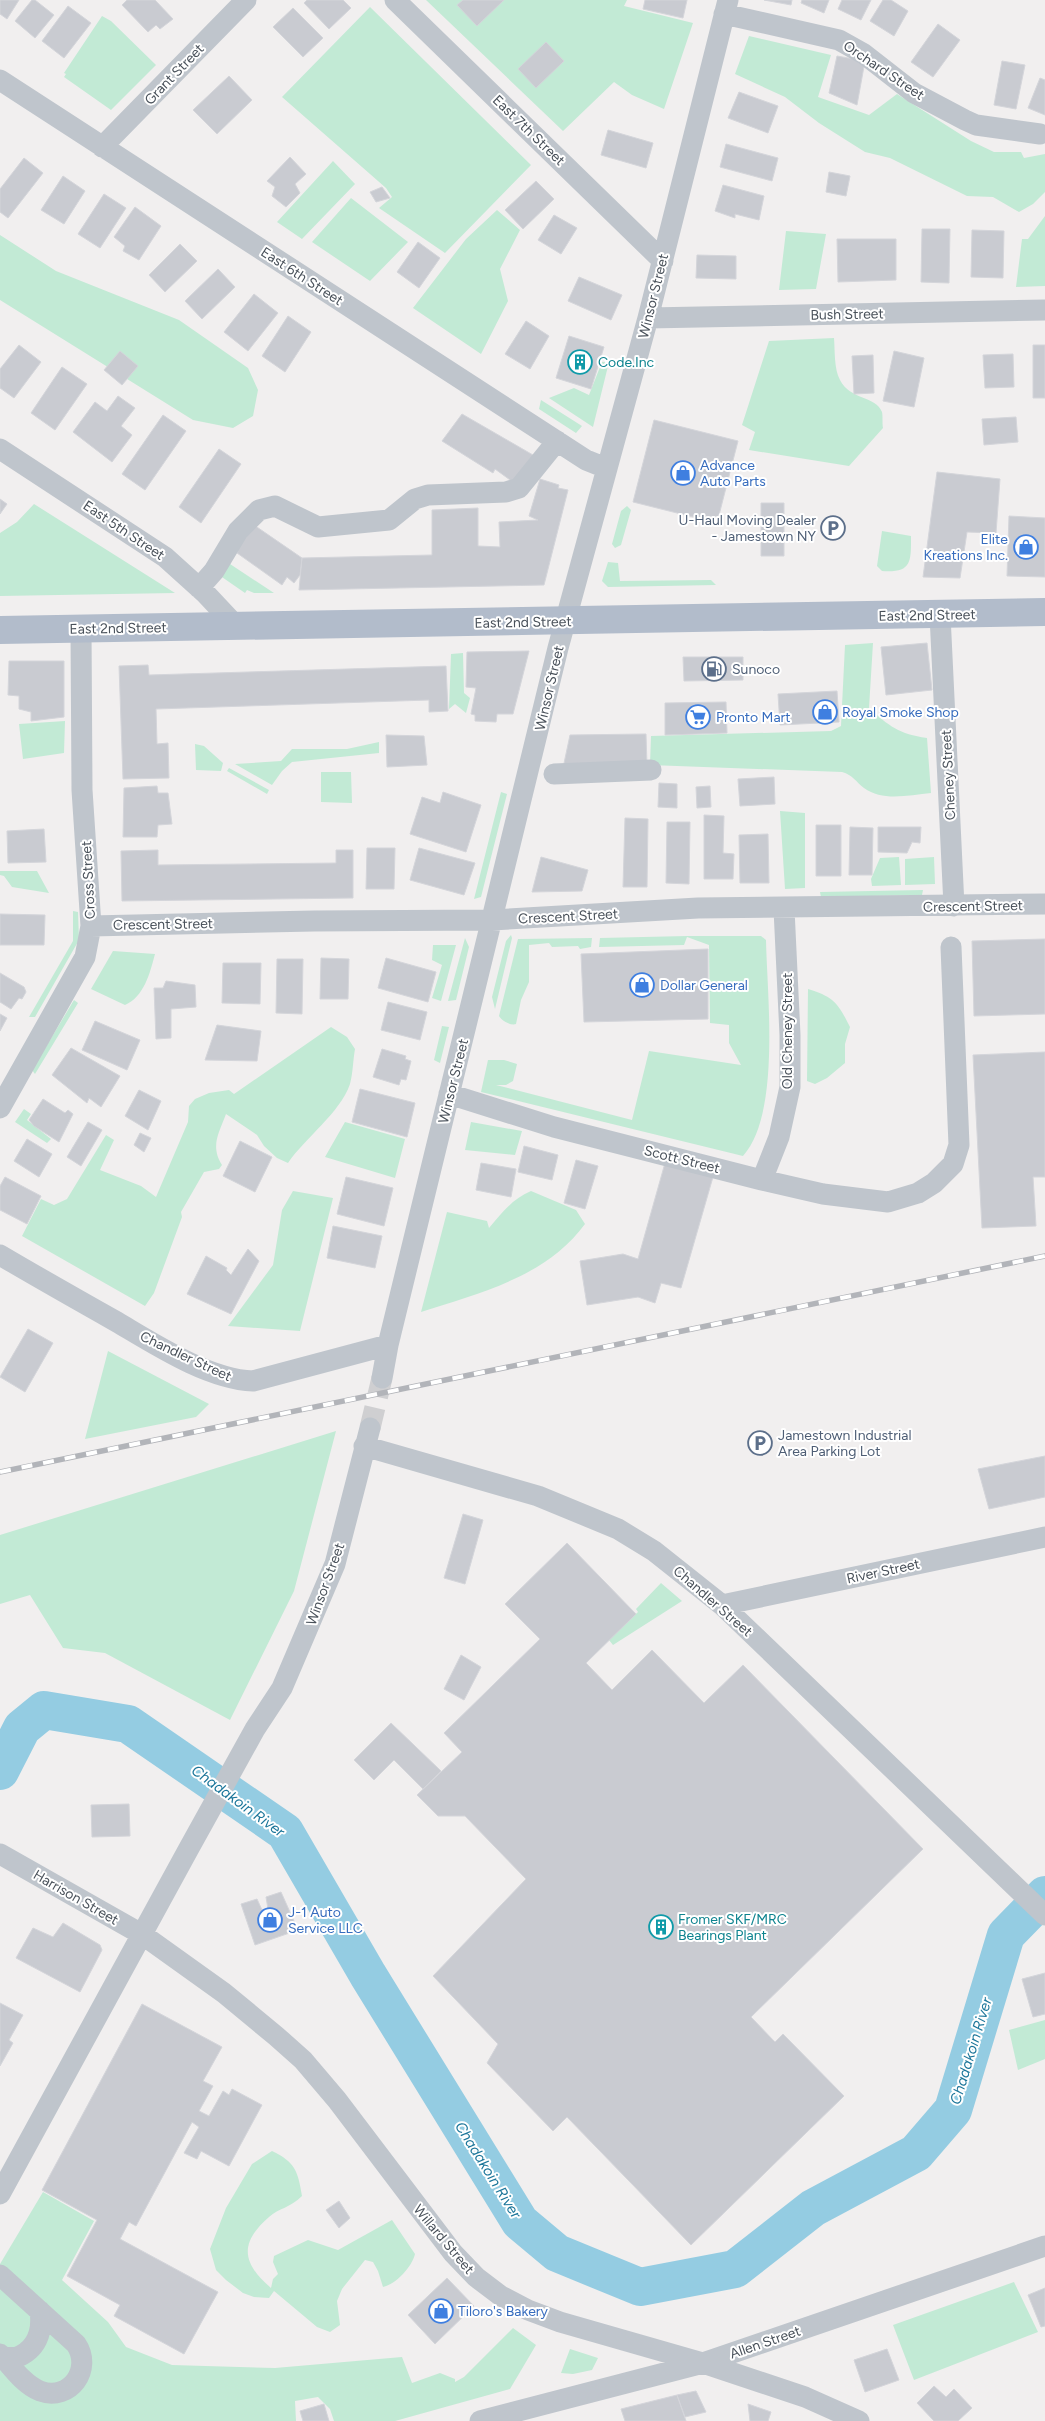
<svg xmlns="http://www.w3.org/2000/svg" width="1045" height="2421" font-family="Figtree,sans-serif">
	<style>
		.green { fill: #c2ead5 }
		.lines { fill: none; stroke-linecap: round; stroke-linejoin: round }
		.river { stroke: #94cce2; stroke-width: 38 }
		.building { fill: #c9cbd1; stroke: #d4d5da }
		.minor-tunnel { stroke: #cfcfd1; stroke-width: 21; stroke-dasharray: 21 11; stroke-linecap: butt }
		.minor { stroke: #bfc5cc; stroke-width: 21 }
		.major { stroke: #b2bccb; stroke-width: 28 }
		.rail-casing { stroke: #b2b4b9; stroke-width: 5.5 }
		.rail { stroke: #fff; stroke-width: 4; stroke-dasharray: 11; stroke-linecap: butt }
		.labels { text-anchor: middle; stroke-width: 4; stroke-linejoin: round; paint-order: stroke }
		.street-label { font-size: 14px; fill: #49515a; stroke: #fff }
		.culture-label { font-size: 14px; fill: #0d838f; stroke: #fff; text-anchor: start }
		.shop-label { font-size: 14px; fill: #366cbe; stroke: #fff; text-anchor: start }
		.service-label { font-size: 14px; fill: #4e5e75; stroke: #fff; text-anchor: start }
		.water-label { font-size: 15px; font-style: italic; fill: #1c769a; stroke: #fff }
	</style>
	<rect width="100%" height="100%" fill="#f1efef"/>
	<path class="green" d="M426 0H627L624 6 693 23 664 109 632 95 614 82 563 131Z
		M370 7 531 165 445 253 379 208 392 197 386 188 282 97Z
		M102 16 111 21 156 65 111 110 64 77 66 74 64 73Z
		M749 36 831 55 818 97 869 115 897 94 971 141 994 152H1021L1024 158 1045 154V192L1033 204 1019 212 993 197 967 196 890 158 865 152 819 123 785 97 735 74Z
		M333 161 355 184 302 239 277 222Z
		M351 198 408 242 370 281 312 242Z
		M497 210 520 230 500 269 508 301 481 354 413 308 466 239Z
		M1045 216V286L1016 287 1022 239H1028Z
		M786 231 826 234 816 289 779 290Z
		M0 235 56 271 179 320 248 368 258 390 253 416 233 428 193 420 0 300Z
		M834 338C835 351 834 369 840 380 850 400 876 396 882 412 883 416 882 423 883 428L849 466 749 450 755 432 742 425 769 341Z
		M602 362H609L593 427 549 398 574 388 589 395Z
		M541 400 582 426 576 433 539 409Z
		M34 504 175 593 0 596V533L17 522Z
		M627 506 631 510 621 545 615 548 612 544 621 511Z
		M882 531 911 536C911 562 912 573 882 571L877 566Z
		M227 562 274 593H254L247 590 245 593 219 575Z
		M608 562 618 563 620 581 711 580 716 585 608 587 602 581Z
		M873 643 869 708C889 726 899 734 927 738L931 793C909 795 883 802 864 788 856 782 853 775 842 772L650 765 651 736 831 731 841 726 845 645Z
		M463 653 464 693 470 698 466 713 455 704 449 709 451 654Z
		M65 721 64 753 23 759 19 724Z
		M379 742V753L292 762 282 771 272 785 235 764 281 761 292 749H347Z
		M195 744 204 746 223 763 221 771 196 770Z
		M229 768 269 790 267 794 227 771Z
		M321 772H351L352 803 321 802Z
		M501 792 507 794 481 897 474 899Z
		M780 811 805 813V888L785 889Z
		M899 857 901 885 872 886 871 879 880 858Z
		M934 857 935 884 905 885V859Z
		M0 871H37L49 893 12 887 4 876 0 875Z
		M923 890 922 895 821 897 820 892Z
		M73 911 78 912 79 940 35 1017H29L73 941Z
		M511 935 512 938 495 1009 492 997 506 941Z
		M687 936H761L766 940C767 995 781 1114 743 1156L481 1092 488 1060H504L517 1064 513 1081 506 1085H496L632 1120 649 1051 741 1065 729 1043V1025L710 1023 709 945 687 937 684 945 599 947 600 938Z
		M465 938 469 947 456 1000 448 1001Z
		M592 938 591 947 580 949 578 946 552 947 549 943 529 945V982L521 1000 516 1024C511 1026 502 1021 499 1016L518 939Z
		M433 945H456L441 1001 432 998 442 965 432 960Z
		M113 951 155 954C150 973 144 997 125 1005L91 989Z
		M808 989C834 997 838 1003 850 1027L845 1044V1063L827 1078 815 1084 807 1081Z
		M74 1000 78 1003 35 1074 32 1070Z
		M442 1026 449 1027 440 1063 434 1060Z
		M331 1027 347 1037 355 1049C353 1060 353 1073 350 1084 340 1113 305 1138 288 1163L277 1158 264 1146 257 1135 226 1114C219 1133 210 1146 222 1165L219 1169 204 1172 181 1212 182 1217 154 1293 145 1306 22 1236 41 1199 54 1205 67 1199 106 1135 114 1140 100 1170 141 1186 156 1197 188 1122 189 1106 195 1099 209 1093 229 1090 234 1094Z
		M24 1109 31 1114 27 1120 51 1139 47 1143 15 1122Z
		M345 1122 405 1139 395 1178 325 1157Z
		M471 1122 522 1131 515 1155 465 1150Z
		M293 1191 333 1198 300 1331 228 1326 273 1265 282 1210Z
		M531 1191 576 1210 585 1224C546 1277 480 1293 421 1312L447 1212 487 1221 489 1228C502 1213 512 1199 531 1191Z
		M108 1351 209 1404 196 1417 85 1439Z
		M336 1431 294 1591 230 1720 105 1653 63 1648 30 1595 0 1604V1535Z
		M661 1583 682 1601 613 1645 609 1640 638 1612 636 1609Z
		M1045 2020V2059L1018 2070 1009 2030Z
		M272 2151C295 2162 298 2171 302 2196 290 2208 279 2208 269 2217 238 2244 243 2264 271 2288L273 2279 278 2274 273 2262 274 2256 308 2240 338 2250 392 2220 415 2254C412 2267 396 2284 383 2287L378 2271 373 2262 365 2260 342 2289 337 2301 340 2325 330 2332 317 2327 274 2291 269 2298 254 2297 243 2293 226 2280 216 2270 210 2249 226 2208 252 2164Z
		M43 2192 94 2221 62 2280 108 2322 126 2347 172 2365 275 2368 402 2357 412 2383 440 2373 455 2379V2382L464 2377 513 2328 536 2345 510 2389 395 2421H334L330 2409 318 2397 295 2401 296 2421H0V2264Z
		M1014 2282 1038 2332 914 2380 893 2325Z
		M570 2349 598 2358 592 2370 573 2374 561 2373Z"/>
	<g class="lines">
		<path class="river" d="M0 1771 22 1728 44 1710 128 1724 285 1832 368 1975 520 2222 557 2253 640 2287 735 2269 813 2208 916 2153 953 2110 1006 1935 1045 1895"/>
	</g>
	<path class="building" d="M0 0H19L7 19 0 14Z
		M32 0H35L54 15 35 38 15 21Z
		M127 0H155L173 19 160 29 156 25 148 32 122 5Z
		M307 0H343L351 8 329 29 304 3Z
		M463 0H504L477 26 457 5Z
		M645 0H687L683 18 643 9Z
		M764 0H792L791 5Z
		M802 0H829L824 13 801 3Z
		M842 0H871L861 20 838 9Z
		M883 0H891L908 11 894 36 870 21Z
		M68 6 91 23 64 58 42 41Z
		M293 8 323 38 303 57 273 27Z
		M938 24 960 40 933 77 911 62Z
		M546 42 564 61 536 88 518 69Z
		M837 56 865 61 857 105 829 93Z
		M1002 61 1025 65 1016 109 994 105Z
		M229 76 252 100 217 134 193 110Z
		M1040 78 1045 80V115L1028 108Z
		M739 92 778 106 768 133 728 118Z
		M608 130 653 143 646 168 601 155Z
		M726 144 778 158 772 181 720 167Z
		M290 157 306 174 295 184 300 193 286 207 272 196 275 187 267 181Z
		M24 158 43 173 8 218 0 212V189Z
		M829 172 850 176 846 196 826 192Z
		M63 176 85 191 64 224 41 210Z
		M536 181 554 199 523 229 505 210Z
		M723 185 764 196 759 220 735 214V218L715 211Z
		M382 187 390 198 376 202 370 192Z
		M104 194 126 208 100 248 78 234Z
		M135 207 161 226 139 260 123 251 125 246 114 237Z
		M554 215 577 228 561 254 538 240Z
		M922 229H950L949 283 921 282Z
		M972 230 1004 231 1003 278 971 277Z
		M837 239H896V280L838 282Z
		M418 242 440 258 419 288 397 272Z
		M180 244 197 261 165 292 149 275Z
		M697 255 736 256V279L696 278Z
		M218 269 235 287 202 319 185 301Z
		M579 277 622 295 611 320 568 301Z
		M254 294 278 313 248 351 224 332Z
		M288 316 311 332 285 372 262 356Z
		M526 321 549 336 530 369 505 354Z
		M569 336 604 347 591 389 556 378Z
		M19 345 41 362 14 398 0 388V369Z
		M1033 345H1045V398H1033Z
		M120 351 138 366 122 385 104 370Z
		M894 351 924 358 914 407 883 401Z
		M1013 354 1014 387 985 388 983 355Z
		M873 355 874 393 854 394 852 356Z
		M62 367 87 384 55 430 31 413Z
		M118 396 135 408 121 426 132 435 112 462 73 432 95 402 107 411Z
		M462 414 533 455 517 485 495 469 493 473 442 441Z
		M163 415 186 431 145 490 122 474Z
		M1016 417 1018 442 984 445 982 419Z
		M654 420 738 441 717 523 633 502Z
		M219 449 241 464 201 523 179 507Z
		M937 472 1000 479 996 533 967 532 960 578 923 577Z
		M540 479 559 485 558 488 568 490 544 585 299 590 302 558 432 555V510L478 508V546L500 547 499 522 538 520 529 516Z
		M0 499 7 504 0 514Z
		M761 503H784V556H761Z
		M1009 516 1045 518V577L1007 576Z
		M251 523 302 558 300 575 294 583 287 577 282 585 237 553 238 551 235 549Z
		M927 643 932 690 886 695 881 647Z
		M529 651 513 714H497L496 722 475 721V715L471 714 476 688 466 687 467 652Z
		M683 657H743V680L684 681Z
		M9 661H64V717L31 721V712L19 709V696L8 695Z
		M148 665 149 675 446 666 448 711 429 712V700L156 709 157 744 168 743 169 778 123 779 119 666Z
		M837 691 839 722 780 725 778 694Z
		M726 702 727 733 665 735V703Z
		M646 734 647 766 563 768 570 735Z
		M386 735 424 736 427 765 387 767Z
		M774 777 775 804 740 806 738 779Z
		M659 783 677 784V808L658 807Z
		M157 786 158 793H168L172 824 158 825 157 837H123L124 788Z
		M710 786 711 807 697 808 696 787Z
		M443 792 481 805 466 852 410 834 422 797 440 803Z
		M704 815 724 816 723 853 734 854 733 879H704Z
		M625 818 648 819 647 887H623Z
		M667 822H690L689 884 666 883Z
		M816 825H841V876H816Z
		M850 827 873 828 872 875H849Z
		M878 827H921L920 843 912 842 907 853 878 852Z
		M44 829 46 862 8 863 7 831Z
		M768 834 769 883H740L739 835Z
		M367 848H395L394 889H366Z
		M419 848 475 863 464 895 410 880Z
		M158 850V865L336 863V850H353V898L122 901 121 851Z
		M541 857 588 870 582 891 532 892Z
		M0 914 45 915 44 945H0Z
		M1045 939V1014L974 1016 972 941Z
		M708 949V1019L584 1022 581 954Z
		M321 958 349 959 348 999H320Z
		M386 958 436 972 428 1002 378 988Z
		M277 959H303L302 1014 276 1013Z
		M223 963H261L260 1004 222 1003Z
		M0 973 24 987 26 992 22 999 19 998 11 1009 0 1002Z
		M166 981 195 985 196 1007 171 1009V1038L156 1039 154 988H163Z
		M388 1002 427 1012 420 1040 381 1030Z
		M0 1014 7 1018 0 1031Z
		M95 1021 140 1040 127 1070 82 1050Z
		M217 1025 261 1031 257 1061 205 1060Z
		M71 1048 120 1076 101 1107 89 1098 87 1103 52 1075Z
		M382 1049 406 1056 405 1059 411 1061 406 1080 401 1079 399 1085 373 1077Z
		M1045 1052V1177H1033L1036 1226 982 1228 973 1055Z
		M360 1089 415 1103 407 1137 352 1122Z
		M139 1090 161 1101 148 1130 125 1116Z
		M43 1099 65 1113 68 1110 73 1114 59 1142 34 1126 29 1120Z
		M88 1122 102 1130 81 1166 67 1157Z
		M140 1133 151 1138 144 1152 134 1145Z
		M27 1139 52 1154 39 1177 14 1161Z
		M240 1141 272 1157 255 1192 223 1176Z
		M524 1146 558 1155 552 1180 518 1172Z
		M576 1160 598 1166 585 1209 564 1203Z
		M481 1163 516 1169 511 1197 476 1190Z
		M665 1163 713 1177 681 1288 661 1283 655 1303 638 1297 587 1305 580 1261 623 1254 638 1259Z
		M5 1177 41 1196 27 1224 0 1210V1186Z
		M346 1177 393 1188 384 1226 337 1214Z
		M333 1226 382 1236 375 1268 327 1258Z
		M248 1249 259 1261 231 1314 187 1294 206 1256 227 1268 226 1270 231 1275Z
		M28 1329 53 1343 25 1392 0 1377Z
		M1045 1456V1497L989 1509 978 1469Z
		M463 1514 483 1520 465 1584 444 1578Z
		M567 1543 636 1614 586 1663 612 1690 652 1650 704 1703 743 1665 923 1849 751 2017 775 2042 783 2034 844 2096 691 2245 567 2117 553 2131 487 2063 498 2044 433 1976 526 1879 465 1816H438L417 1795 462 1752 444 1733 540 1639 505 1604Z
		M461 1655 481 1667 464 1700 444 1689Z
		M391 1723 441 1771 423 1789 394 1760 374 1780 354 1760Z
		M129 1804 130 1836 92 1837 91 1805Z
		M281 1892 298 1930 255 1945 241 1904 257 1899 262 1910 268 1909 266 1897Z
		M63 1923 100 1945 102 1950 80 1992 16 1958 33 1928 53 1937Z
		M1045 1973V2014L1033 2017 1022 1979Z
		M0 2003 23 2015 9 2040 13 2043 0 2066Z
		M142 2004 222 2047 203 2081 213 2086 199 2111 209 2116 223 2091 229 2095 232 2089 262 2105 229 2166 201 2151 197 2159 184 2153 199 2127 192 2122 136 2226 129 2222 120 2239 218 2292 184 2354 114 2316 120 2305 67 2276 97 2220 42 2190Z
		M339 2201 350 2218 339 2228 326 2210Z
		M447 2278 474 2306 435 2344 408 2315Z
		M1045 2288V2326L1041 2327 1028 2295Z
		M887 2349 899 2380 865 2392 854 2360Z
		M934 2386 946 2397 954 2389 972 2408 958 2421H934L917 2403Z
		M696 2391 706 2412 685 2417 677 2395Z
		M677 2395 686 2421H625L621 2409Z
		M324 2404 329 2421H303L300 2411Z
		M748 2404 771 2412 768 2421H750Z"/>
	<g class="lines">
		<path class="minor-tunnel" d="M370 1428 382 1378"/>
		<path class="minor" d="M395 0 663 261
			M724 14 839 40 864 54 914 93 965 120 976 125 1040 134
			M0 80 586 460 606 468
			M102 147 246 0
			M648 318 1045 310
			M0 449 165 557 206 594 236 626
			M199 588 214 571 238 531 259 510 275 506 318 527 389 520 415 499 428 495 506 492 519 488 557 441
			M940 615 954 906
			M554 774 651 770
			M91 926 314 921 492 920 698 908 1045 904
			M449 1094 554 1127 762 1180 823 1194 888 1202 918 1193 934 1183 953 1164 959 1145 951 947
			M0 1108 85 957 91 926 82 790 81 629
			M762 1180 779 1137 790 1087V1035L784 909
			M0 1255C39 1278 78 1300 117 1322 156 1345 208 1379 253 1381L388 1345
			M382 1378 388 1345 558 648 648 318 728 0
			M364 1446 538 1496 618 1529 654 1551 722 1605 1045 1915
			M722 1605 1045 1537
			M0 1854 143 1935 224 1993 276 2036 303 2060 337 2100 453 2253 476 2277 501 2296 528 2310 560 2322 703 2363 805 2397 859 2421
			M0 2194 188 1850 255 1729 282 1688 335 1564 370 1428
			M0 2275 76 2344C93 2369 70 2402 40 2391 24 2385 11 2366 0 2354
			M1 2356 15 2358C37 2350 43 2332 40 2311
			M480 2421 703 2363 1045 2246"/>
		<path class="major" d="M0 630 1045 612"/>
		<g class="rail-casing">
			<path id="rail" d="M0 1472 1045 1256"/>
		</g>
		<use href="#rail" class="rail"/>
	</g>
	<defs>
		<g id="building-ring" transform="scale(1.25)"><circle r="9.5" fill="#fff" stroke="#0f9aa8" stroke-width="1.5"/><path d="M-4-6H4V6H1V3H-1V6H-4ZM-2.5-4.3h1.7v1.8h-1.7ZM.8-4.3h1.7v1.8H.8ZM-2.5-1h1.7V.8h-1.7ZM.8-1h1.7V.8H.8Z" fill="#0f9aa8"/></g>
		<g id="shop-ring" transform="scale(1.25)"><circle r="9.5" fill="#fff" stroke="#3f7fe0" stroke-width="1.5"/><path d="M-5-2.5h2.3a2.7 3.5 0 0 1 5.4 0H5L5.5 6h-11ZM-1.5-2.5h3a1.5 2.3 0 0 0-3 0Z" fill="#3f7fe0"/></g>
		<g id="parking-ring" transform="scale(1.25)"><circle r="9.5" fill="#fff" stroke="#5c6f8a" stroke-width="1.5"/><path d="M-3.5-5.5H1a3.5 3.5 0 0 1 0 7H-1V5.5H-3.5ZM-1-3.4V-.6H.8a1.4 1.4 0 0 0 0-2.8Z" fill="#5c6f8a"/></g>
		<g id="fuel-ring" transform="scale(1.25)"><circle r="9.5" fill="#fff" stroke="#5c6f8a" stroke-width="1.5"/><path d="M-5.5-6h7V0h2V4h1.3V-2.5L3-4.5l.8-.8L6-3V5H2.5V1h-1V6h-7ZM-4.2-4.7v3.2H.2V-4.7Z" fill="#5c6f8a"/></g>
		<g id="supermarket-ring" transform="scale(1.25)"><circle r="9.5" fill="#fff" stroke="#3f7fe0" stroke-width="1.5"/><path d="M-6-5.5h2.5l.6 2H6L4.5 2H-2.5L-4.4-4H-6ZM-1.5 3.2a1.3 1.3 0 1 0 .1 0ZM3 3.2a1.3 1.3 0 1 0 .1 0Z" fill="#3f7fe0"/></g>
	</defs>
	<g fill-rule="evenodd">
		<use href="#building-ring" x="580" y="362"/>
		<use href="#shop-ring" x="683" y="473"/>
		<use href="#parking-ring" x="833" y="528"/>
		<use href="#shop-ring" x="1026" y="547"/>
		<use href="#fuel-ring" x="714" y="669"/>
		<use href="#shop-ring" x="825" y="712"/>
		<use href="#supermarket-ring" x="698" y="717"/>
		<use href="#shop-ring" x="642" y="985"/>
		<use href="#parking-ring" x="760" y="1443"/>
		<use href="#shop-ring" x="270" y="1920"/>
		<use href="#building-ring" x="661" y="1927"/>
		<use href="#shop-ring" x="441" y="2311"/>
	</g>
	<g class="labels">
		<g class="street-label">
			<text transform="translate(884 70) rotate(34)" y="5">Orchard Street</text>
			<text transform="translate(174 74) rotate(-46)" y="5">Grant Street</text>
			<text transform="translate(529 130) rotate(44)" y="5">East 7th Street</text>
			<text transform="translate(302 276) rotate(33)" y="5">East 6th Street</text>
			<text transform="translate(653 296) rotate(-76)" y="5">Winsor Street</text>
			<text transform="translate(847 314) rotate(-1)" y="5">Bush Street</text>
			<text transform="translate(124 530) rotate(34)" y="5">East 5th Street</text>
			<text transform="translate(927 615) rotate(-1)" y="5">East 2nd Street</text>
			<text transform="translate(523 622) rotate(-1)" y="5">East 2nd Street</text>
			<text transform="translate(118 628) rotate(-1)" y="5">East 2nd Street</text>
			<text transform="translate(549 688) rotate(-77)" y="5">Winsor Street</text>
			<text transform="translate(948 775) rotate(-93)" y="5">Cheney Street</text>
			<text transform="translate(88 880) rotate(-93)" y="5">Cross Street</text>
			<text transform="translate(973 906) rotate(-1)" y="5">Crescent Street</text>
			<text transform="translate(568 916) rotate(-3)" y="5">Crescent Street</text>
			<text transform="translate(163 924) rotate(-1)" y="5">Crescent Street</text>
			<text transform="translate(787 1031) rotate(-90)" y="5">Old Cheney Street</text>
			<text transform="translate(453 1081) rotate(-76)" y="5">Winsor Street</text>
			<text transform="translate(682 1159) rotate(14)" y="5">Scott Street</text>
			<text transform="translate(186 1356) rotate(25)" y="5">Chandler Street</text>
			<text transform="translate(883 1571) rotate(-12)" y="5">River Street</text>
			<text transform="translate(325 1584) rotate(-70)" y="5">Winsor Street</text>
			<text transform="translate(713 1601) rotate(41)" y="5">Chandler Street</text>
			<text transform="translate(76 1897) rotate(30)" y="5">Harrison Street</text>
			<text transform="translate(444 2239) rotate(50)" y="5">Willard Street</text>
			<text transform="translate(765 2342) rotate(-19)" y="5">Allen Street</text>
		</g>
		<g class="culture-label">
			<text x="598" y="367">Code.Inc</text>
			<text x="678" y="1924">Fromer SKF/MRC<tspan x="678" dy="16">Bearings Plant</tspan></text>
		</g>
		<g class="shop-label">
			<text x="700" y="470">Advance<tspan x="700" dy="16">Auto Parts</tspan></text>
			<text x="1008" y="544" text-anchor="end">Elite<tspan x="1008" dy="16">Kreations Inc.</tspan></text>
			<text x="842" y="717">Royal Smoke Shop</text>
			<text x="716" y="722">Pronto Mart</text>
			<text x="660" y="990">Dollar General</text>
			<text x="288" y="1917">J-1 Auto<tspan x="288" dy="16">Service LLC</tspan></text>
			<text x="458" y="2316">Tiloro's Bakery</text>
		</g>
		<g class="service-label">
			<text x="816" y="525" text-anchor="end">U-Haul Moving Dealer<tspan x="816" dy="16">- Jamestown NY</tspan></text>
			<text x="732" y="674">Sunoco</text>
			<text x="778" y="1440">Jamestown Industrial<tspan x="778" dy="16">Area Parking Lot</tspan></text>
		</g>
		<g class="water-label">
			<text transform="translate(238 1801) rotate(36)" y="5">Chadakoin River</text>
			<text transform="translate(971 2051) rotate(-73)" y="5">Chadakoin River</text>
			<text transform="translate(488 2170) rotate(58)" y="5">Chadakoin River</text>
		</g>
	</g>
</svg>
